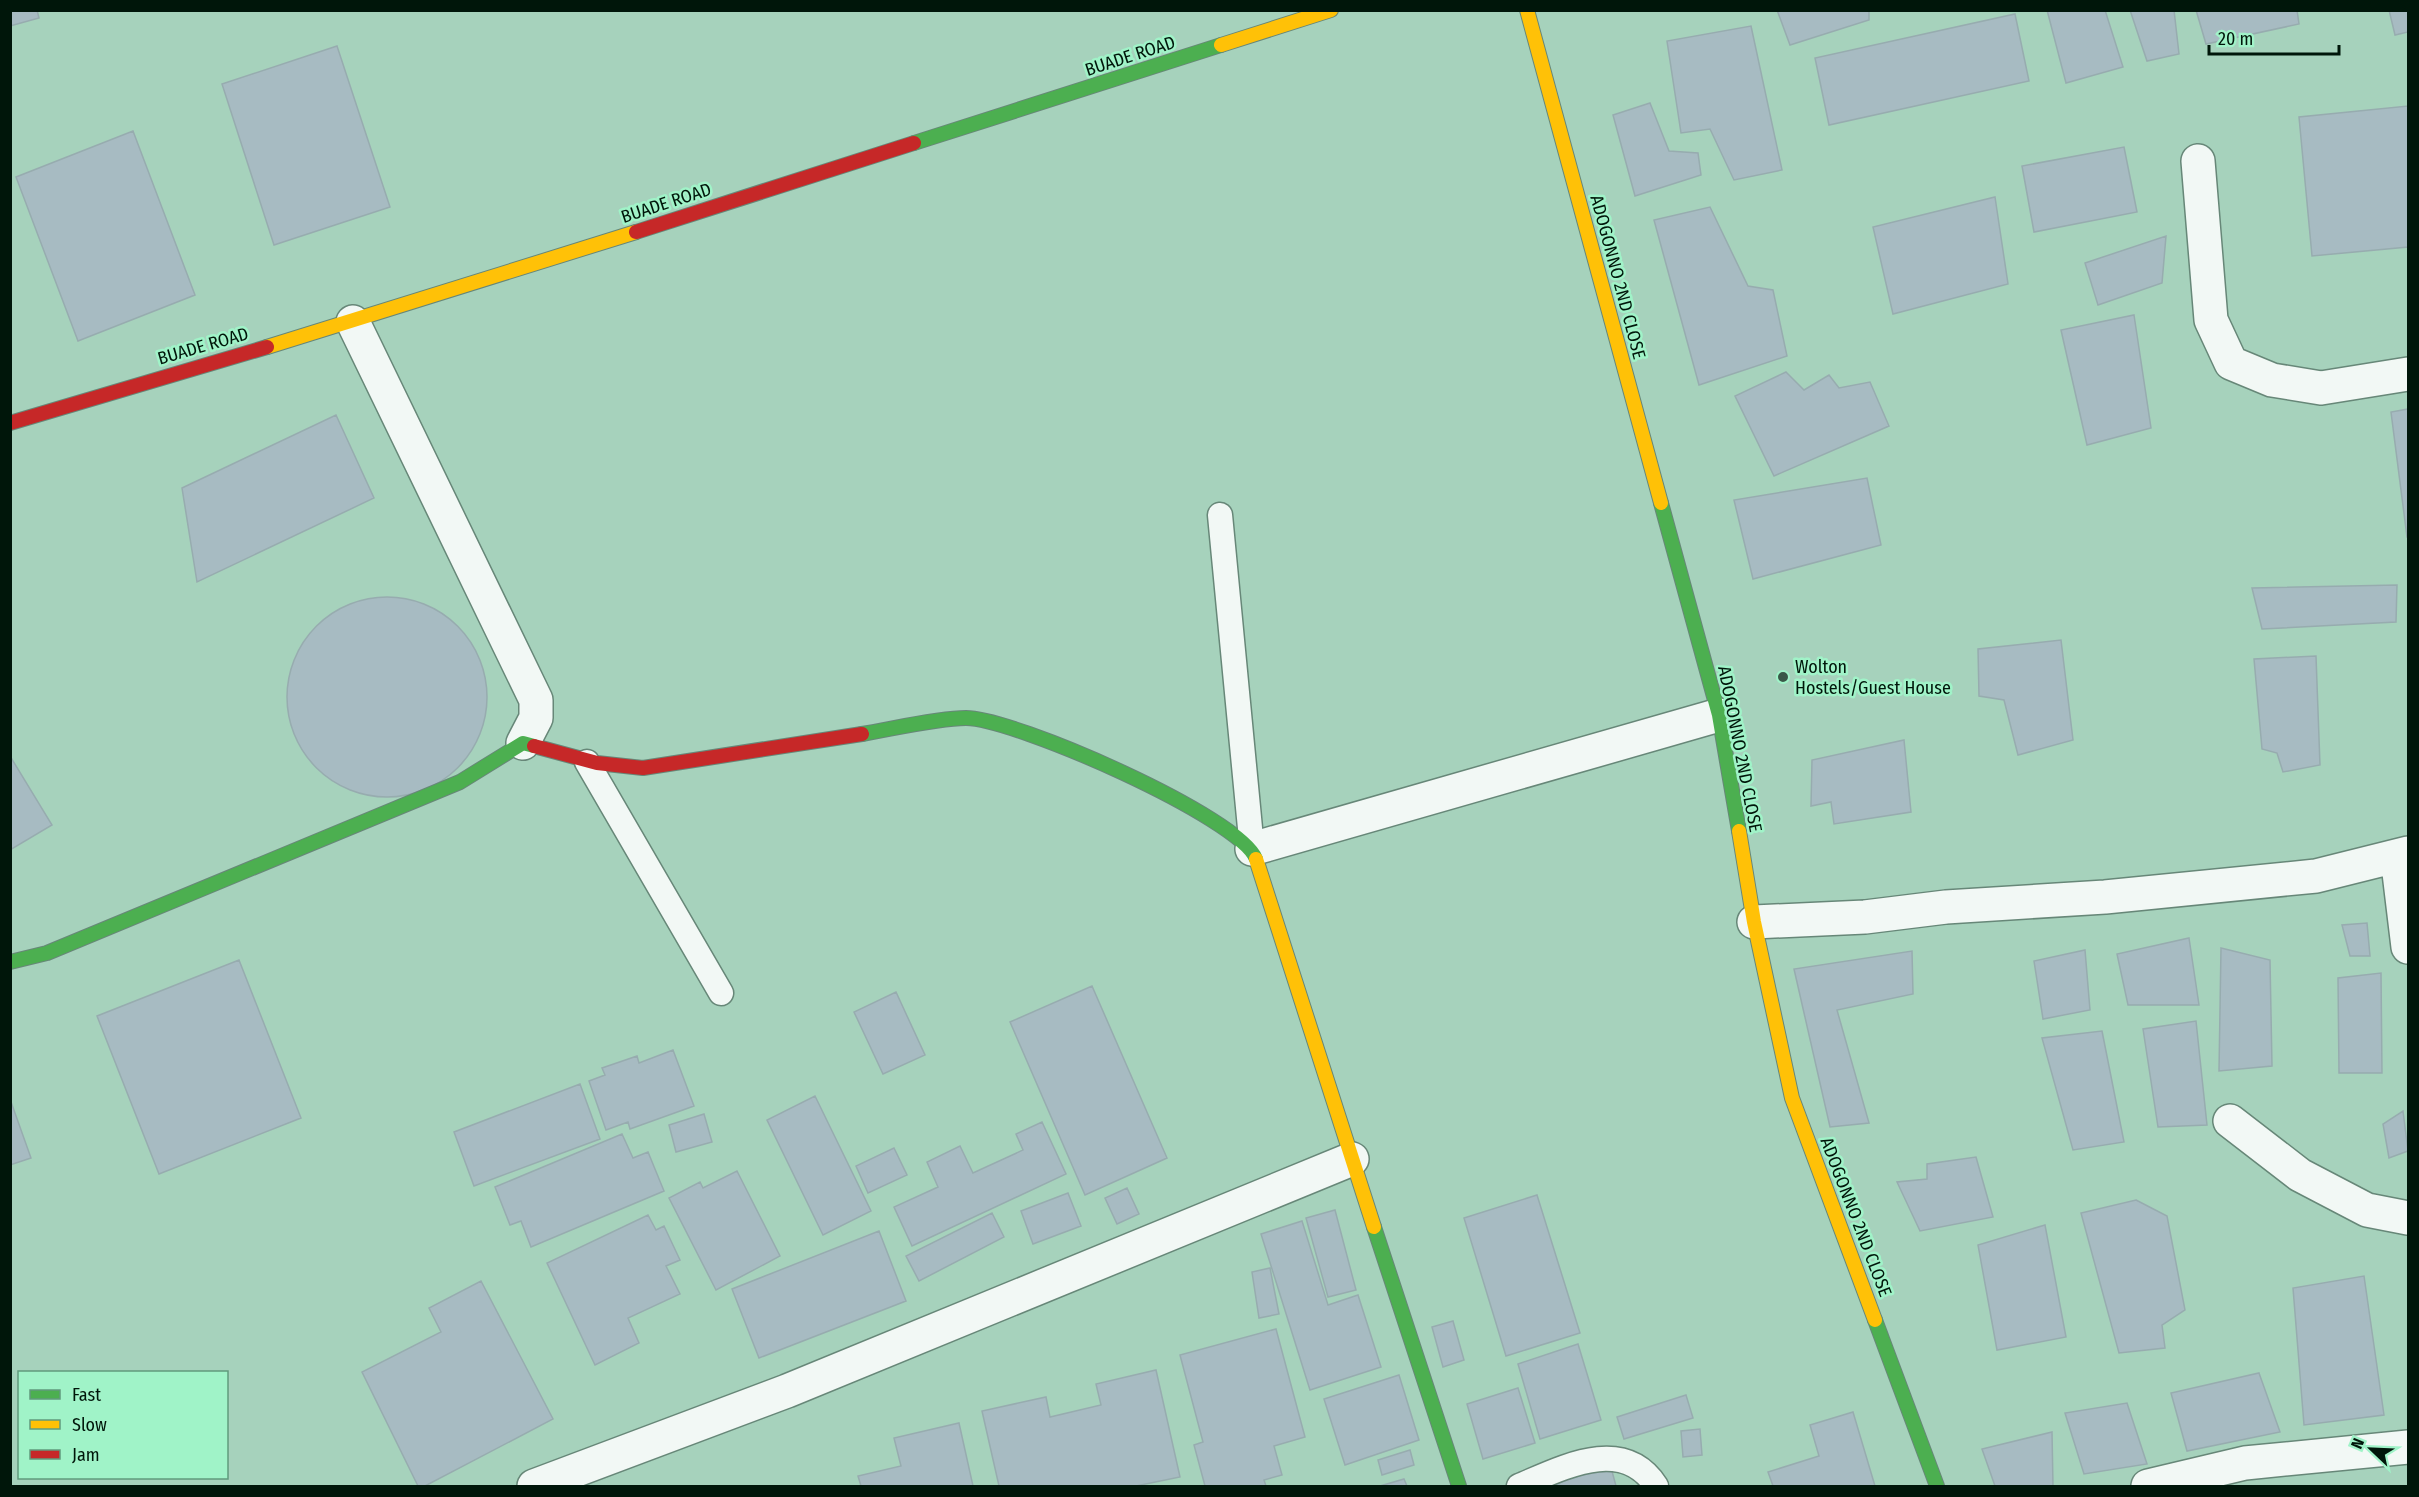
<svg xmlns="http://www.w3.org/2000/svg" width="2419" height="1497" font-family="'Fira Sans Condensed',sans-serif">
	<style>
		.building { fill: #a7bbc2; stroke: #97acaf; stroke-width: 1.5 }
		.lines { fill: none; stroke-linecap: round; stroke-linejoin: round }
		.lane-casing { stroke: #678778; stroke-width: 27 }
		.street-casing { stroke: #678778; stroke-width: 36 }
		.fast-casing { stroke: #678778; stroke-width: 16 }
		.slow-casing { stroke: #678778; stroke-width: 16 }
		.jam-casing { stroke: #678778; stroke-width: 16 }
		.lane { stroke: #f2f8f5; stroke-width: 24 }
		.street { stroke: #f2f8f5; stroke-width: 33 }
		.fast { stroke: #4caf50; stroke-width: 14 }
		.slow { stroke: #ffc107; stroke-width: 14 }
		.jam { stroke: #c62828; stroke-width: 14 }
		.poi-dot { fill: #3a5848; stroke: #a0f3c8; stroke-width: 2 }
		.labels { text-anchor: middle; stroke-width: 5; stroke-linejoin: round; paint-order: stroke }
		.street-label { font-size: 18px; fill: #00160a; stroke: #a0f3c8 }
		.poi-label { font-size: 18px; fill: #00160a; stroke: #a0f3c8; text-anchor: start }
	</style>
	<rect width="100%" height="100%" fill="#a6d2bc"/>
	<path class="building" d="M10 10H37L39 18 10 26Z
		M1777 10H1869V20L1790 45Z
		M2047 10H2105L2123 67 2066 83Z
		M2130 10H2174L2179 54 2147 61Z
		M2196 10H2297L2299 24 2206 44Z
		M2389 10H2408V32L2395 35Z
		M2015 14 2029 81 1829 125 1815 58Z
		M1751 26 1782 170 1734 180 1710 129 1681 133 1667 41Z
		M337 46 390 207 274 245 222 84Z
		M1650 103 1669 151 1698 153 1701 175 1635 196 1613 115Z
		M2408 106V247L2312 256 2299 117Z
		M133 131 195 295 78 341 16 177Z
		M2124 147 2137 212 2034 232 2022 166Z
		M1995 197 2008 284 1893 314 1873 227Z
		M1710 207 1748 286 1773 290 1787 356 1699 385 1654 220Z
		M2166 236 2162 283 2098 305 2085 263Z
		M2134 315 2151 428 2087 445 2061 330Z
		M1786 372 1804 390 1829 375 1839 388 1870 382 1889 426 1774 476 1735 396Z
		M2408 409V537H2407L2391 412Z
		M336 415 374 498 197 582 182 488Z
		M1867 478 1881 545 1753 579 1734 500Z
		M2397 585 2396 622 2262 629 2252 588Z
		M287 697a100 100 0 1 1 200 0a100 100 0 1 1-200 0Z
		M2061 640 2073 740 2018 755 2004 700 1979 696 1978 649Z
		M2316 656 2320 765 2283 772 2277 753 2262 749 2254 659Z
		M1904 740 1911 812 1834 824 1831 802 1811 806 1812 760Z
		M10 756 52 825 10 850Z
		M2367 923 2370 956H2350L2342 925Z
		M2189 938 2199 1005H2128L2117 954Z
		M2221 948 2270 960 2272 1066 2219 1071Z
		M2085 950 2090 1010 2043 1019 2034 961Z
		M1912 951 1913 994 1837 1010 1869 1123 1830 1127 1794 969Z
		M239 960 301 1118 159 1174 97 1016Z
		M2381 973 2382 1073H2339L2338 978Z
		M1092 986 1167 1158 1085 1195 1010 1022Z
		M896 992 925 1055 883 1074 854 1012Z
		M2196 1021 2207 1125 2158 1127 2143 1029Z
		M2102 1031 2124 1142 2073 1150 2042 1038Z
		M673 1050 694 1106 630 1129 628 1122 606 1130 589 1081 605 1075 602 1068 637 1056 639 1063Z
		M580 1084 600 1139 474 1186 454 1132Z
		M815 1096 871 1211 823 1235 767 1120Z
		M10 1099 31 1158 10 1165Z
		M2403 1111 2408 1151 2389 1158 2383 1124Z
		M704 1114 712 1142 676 1152 669 1125Z
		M1042 1122 1066 1174 912 1246 894 1207 938 1187 927 1162 960 1146 973 1173 1023 1150 1016 1134Z
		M622 1134 633 1158 648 1152 664 1191 531 1247 521 1221 510 1225 495 1187Z
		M894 1148 907 1175 868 1193 856 1166Z
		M1976 1157 1993 1217 1920 1231 1897 1182 1927 1179V1164Z
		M737 1171 780 1256 716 1290 669 1198 700 1182 703 1188Z
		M1127 1188 1139 1214 1117 1224 1105 1198Z
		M1068 1193 1081 1226 1033 1244 1021 1211Z
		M1537 1195 1580 1333 1506 1356 1464 1218Z
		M2136 1200 2167 1216 2185 1310 2162 1325 2165 1348 2119 1353 2081 1213Z
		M1335 1210 1356 1290 1328 1297 1306 1218Z
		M992 1213 1004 1237 919 1281 906 1256Z
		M648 1215 656 1230 664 1226 680 1260 666 1266 680 1294 628 1318 639 1343 595 1365 547 1263Z
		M1302 1221 1328 1305 1358 1295 1381 1367 1310 1390 1261 1234Z
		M2045 1225 2066 1337 1997 1350 1978 1245Z
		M879 1231 906 1301 759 1358 732 1289Z
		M1270 1268 1279 1314 1259 1318 1252 1272Z
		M2364 1276 2384 1415 2304 1425 2293 1288Z
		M481 1281 553 1419 425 1486H418L362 1372 441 1332 429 1308Z
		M1453 1321 1464 1360 1443 1367 1432 1327Z
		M1276 1329 1305 1437 1274 1446 1282 1475 1264 1480 1266 1486H1205L1194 1445 1203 1442 1180 1355Z
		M1578 1344 1601 1420 1540 1439 1518 1364Z
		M1156 1370 1180 1477 1136 1486H999L982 1411 1046 1397 1050 1417 1101 1405 1096 1384Z
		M2259 1373 2280 1432 2187 1451 2171 1393Z
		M1399 1375 1419 1440 1345 1465 1324 1399Z
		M1518 1388 1535 1443 1483 1459 1467 1404Z
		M1686 1395 1693 1418 1624 1439 1617 1417Z
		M2127 1403 2147 1464 2084 1474 2065 1413Z
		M1853 1412 1875 1486H1773L1768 1472 1819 1456 1810 1425Z
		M959 1423 973 1486H861L858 1476 901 1466 894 1438Z
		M1700 1429 1702 1455 1683 1457 1681 1431Z
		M2052 1432 2053 1486H1995L1982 1449Z
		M1410 1450 1414 1465 1382 1475 1378 1460Z
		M1609 1460 1616 1486H1550L1547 1476Z
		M1404 1479 1407 1486H1380Z"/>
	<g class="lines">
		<g class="lane-casing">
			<path id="lane" d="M1220 515 1252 849
				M587 762 721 993
				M1519 1486C1562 1468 1623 1435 1656 1486"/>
		</g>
		<g class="street-casing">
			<path id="street" d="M2198 161 2211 320 2231 363 2272 380 2321 388 2408 374
				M353 322 536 700V718L523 743
				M1252 849 1719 715
				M2397 856 2408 947
				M1754 922 1865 917 1946 907 2105 897 2316 876 2408 853
				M2230 1121 2300 1175 2367 1210 2408 1218
				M534 1486 787 1391 1352 1159
				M2148 1486 2245 1463 2408 1447"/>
		</g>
		<g class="fast-casing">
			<path id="fast" d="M914 143 1221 45
				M1661 503 1719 715 1739 831
				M862 734C892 729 937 718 966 718 1014 718 1240 817 1256 859
				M10 962 47 953 460 782 523 743 534 746
				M1374 1227 1459 1486
				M1875 1320 1937 1486"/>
		</g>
		<g class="slow-casing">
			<path id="slow" d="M1527 10 1661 503
				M1221 45 1331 10
				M267 347 636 232
				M1739 831 1754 922 1792 1098 1875 1320
				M1256 859 1374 1227"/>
		</g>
		<g class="jam-casing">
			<path id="jam" d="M636 232 914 143
				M10 423 267 347
				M534 746 597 763 643 768 862 734"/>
		</g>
		<use href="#lane" class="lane"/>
		<use href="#street" class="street"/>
		<use href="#fast" class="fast"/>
		<use href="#slow" class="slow"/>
		<use href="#jam" class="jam"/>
	</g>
	<circle class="poi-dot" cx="1783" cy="677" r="6"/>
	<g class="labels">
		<g class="street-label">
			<text transform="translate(1130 56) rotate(-18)" y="6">BUADE ROAD</text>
			<text transform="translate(666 203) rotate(-18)" y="6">BUADE ROAD</text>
			<text transform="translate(1618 277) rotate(75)" y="6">ADOGONNO 2ND CLOSE</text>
			<text transform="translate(203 346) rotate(-16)" y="6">BUADE ROAD</text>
			<text transform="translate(1740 749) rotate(79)" y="6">ADOGONNO 2ND CLOSE</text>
			<text transform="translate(1856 1217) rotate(69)" y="6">ADOGONNO 2ND CLOSE</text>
		</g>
		<g class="poi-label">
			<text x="1795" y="673">Wolton<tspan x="1795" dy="21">Hostels/Guest House</tspan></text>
		</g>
	</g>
	<rect width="2419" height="1497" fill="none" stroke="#00160a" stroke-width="24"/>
	<rect x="18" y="1371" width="210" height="108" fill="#a0f3c8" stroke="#609b7c" stroke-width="1.5"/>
	<rect x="30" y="1390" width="30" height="9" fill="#4caf50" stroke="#609b7c" stroke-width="1.5"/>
	<text x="72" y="1401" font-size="18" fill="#00160a">Fast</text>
	<rect x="30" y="1420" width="30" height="9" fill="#ffc107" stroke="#609b7c" stroke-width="1.5"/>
	<text x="72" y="1431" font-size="18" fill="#00160a">Slow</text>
	<rect x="30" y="1450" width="30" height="9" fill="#c62828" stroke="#609b7c" stroke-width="1.5"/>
	<text x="72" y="1461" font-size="18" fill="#00160a">Jam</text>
	<g transform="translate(2371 1449) rotate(293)" stroke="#a0f3c8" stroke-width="4.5" paint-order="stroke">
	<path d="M0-4.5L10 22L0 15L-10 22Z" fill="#00160a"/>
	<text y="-9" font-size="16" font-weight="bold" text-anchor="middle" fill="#00160a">N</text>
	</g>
	<path d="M2209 45v9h130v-9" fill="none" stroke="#00160a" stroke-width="3"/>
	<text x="2218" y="45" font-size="18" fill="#00160a" stroke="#a0f3c8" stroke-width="4.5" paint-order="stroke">20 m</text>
</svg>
